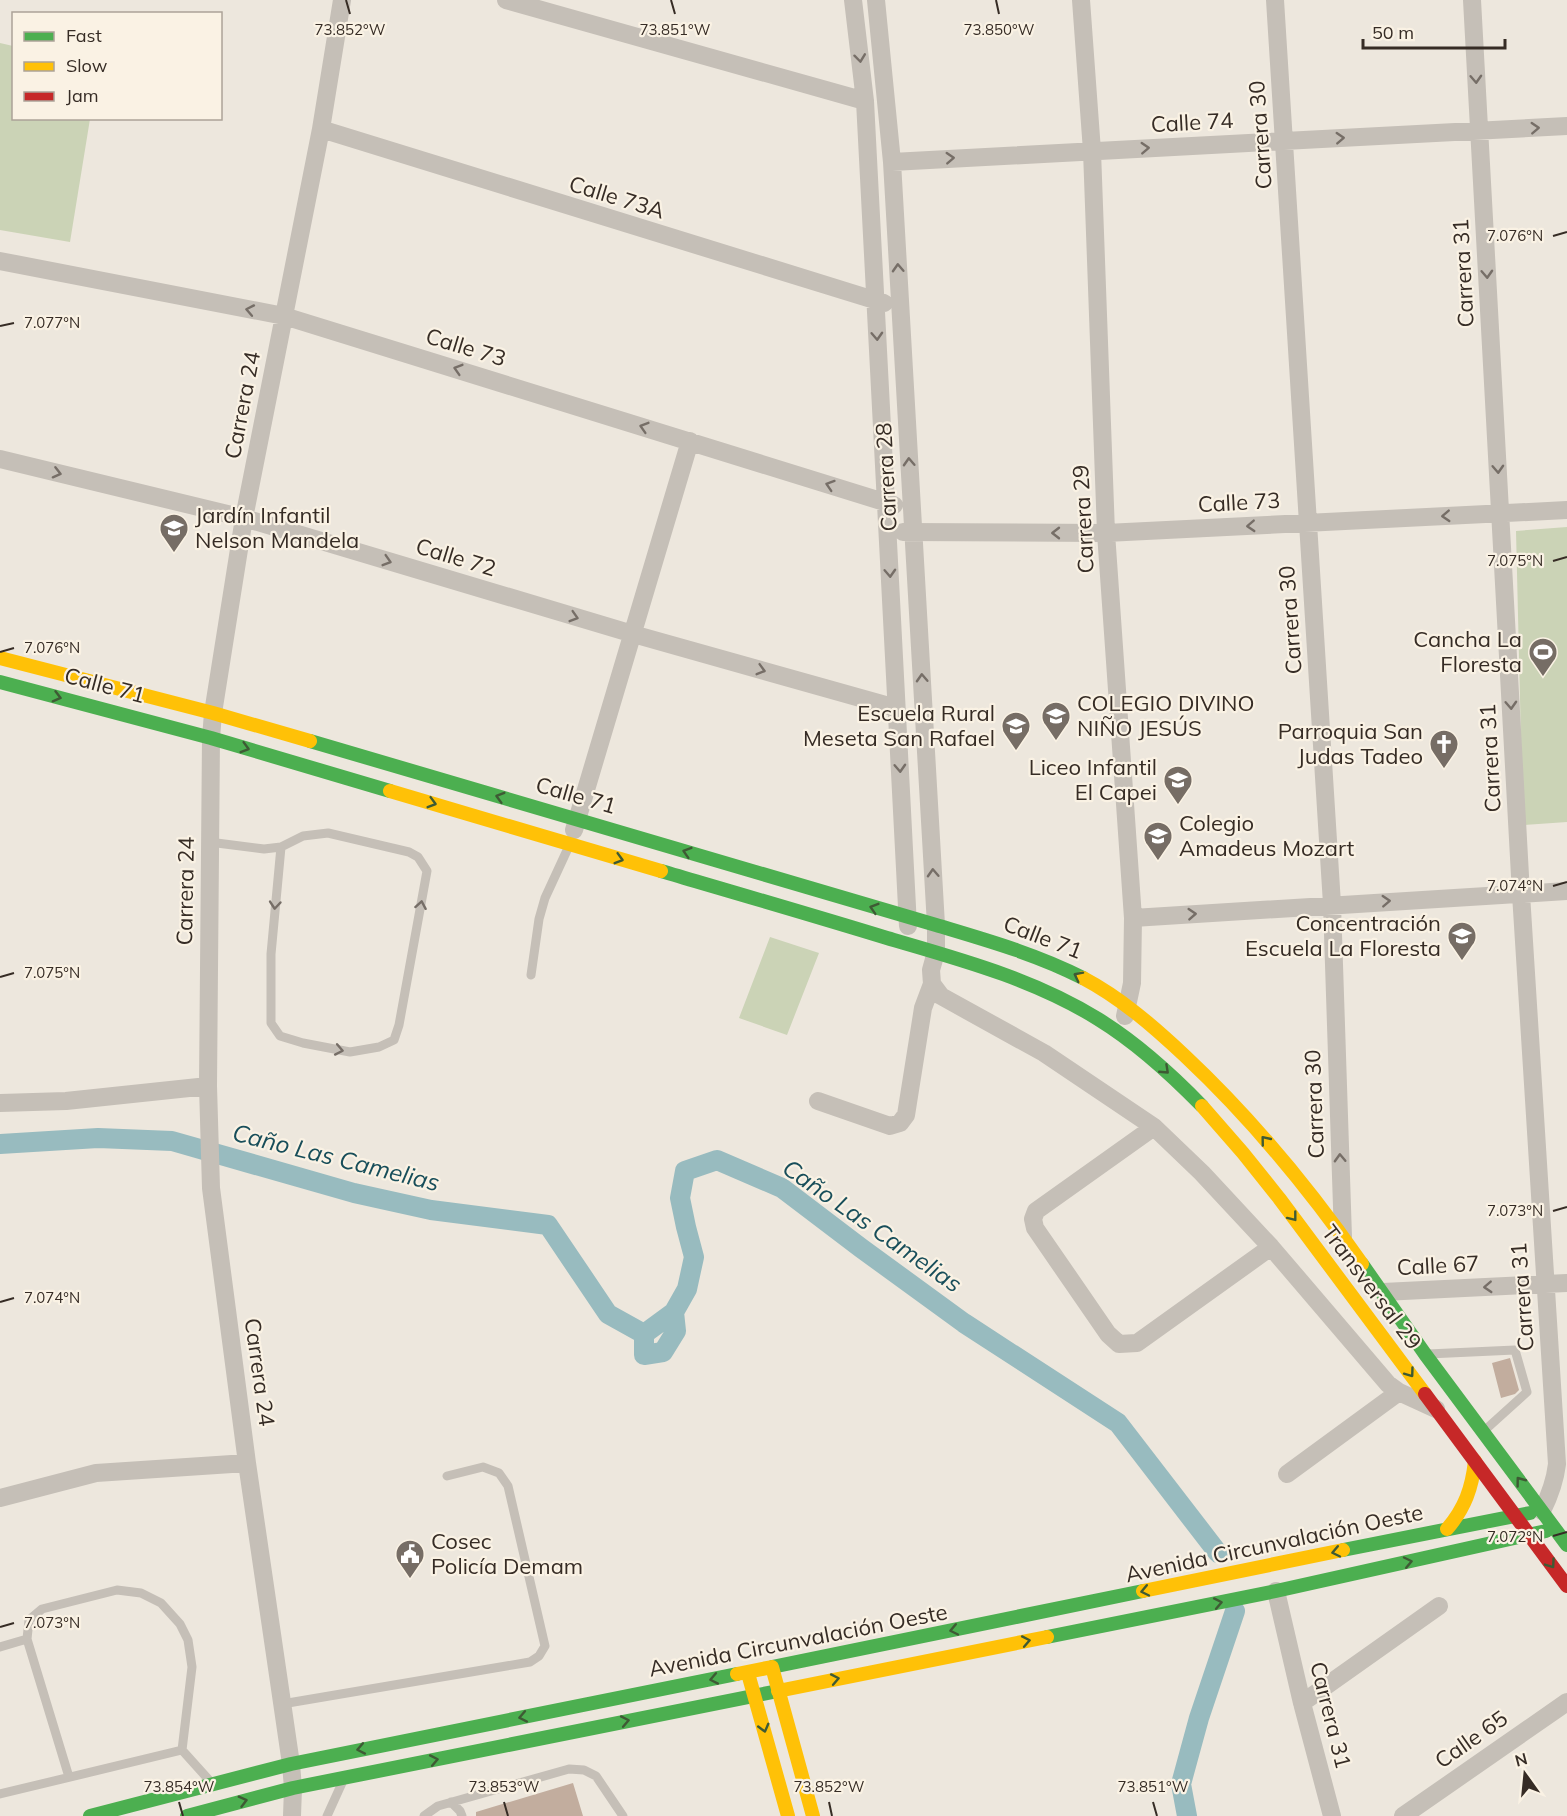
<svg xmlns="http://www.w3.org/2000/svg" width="1567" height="1816" font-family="Mulish,sans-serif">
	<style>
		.green { fill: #cbd3b6 }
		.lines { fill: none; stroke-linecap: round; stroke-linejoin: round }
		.canal { stroke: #98bbbf; stroke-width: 20 }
		.building { fill: #c2ad9e }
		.lane { stroke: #c5bfb7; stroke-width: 9 }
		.street { stroke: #c5bfb7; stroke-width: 18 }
		.fast { stroke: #4caf50; stroke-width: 14 }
		.slow { stroke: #ffc107; stroke-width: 14 }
		.jam { stroke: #c62828; stroke-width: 14 }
		.oneway { stroke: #766e67 }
		.oneway2 { stroke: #3e5a34 }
		.ticks { fill: none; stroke: #362c25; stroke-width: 2 }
		.labels { text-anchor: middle; stroke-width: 4.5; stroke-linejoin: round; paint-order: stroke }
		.street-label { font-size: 22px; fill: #362c25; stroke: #faf2e4 }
		.poi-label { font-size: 22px; fill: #362c25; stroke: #faf2e4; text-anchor: end }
		.water-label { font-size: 24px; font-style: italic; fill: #184e5a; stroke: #faf2e4 }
		.ticks-label { font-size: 15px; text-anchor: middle; fill: #362c25; stroke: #faf2e4; stroke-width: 4.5; stroke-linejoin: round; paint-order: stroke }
	</style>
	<rect width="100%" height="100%" fill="#ede7dd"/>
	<path class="green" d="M0 43 13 46 14 118 90 119 70 242 0 230Z
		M1567 527V822L1523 825 1516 531Z
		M770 937 819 953 787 1035 739 1018Z"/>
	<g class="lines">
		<path class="canal" d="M0 1144 98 1138 172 1141 354 1193 431 1210 548 1225 608 1314 644 1334 674 1312 687 1289 694 1257 686 1227 680 1198 685 1171 717 1160 782 1188 861 1248 964 1323 1118 1423 1218 1553
			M644 1334V1355L663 1352 676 1331 674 1312
			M1187 1816 1181 1784 1199 1718 1235 1611"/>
	</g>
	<path class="building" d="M1510 1358 1519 1390 1515 1394 1501 1398 1492 1363Z
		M573 1783 583 1816H476V1812Z"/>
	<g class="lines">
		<path class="lane" d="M209 842 264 849 281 847 303 836 328 833 409 852 418 857 427 871 399 1025 394 1040 379 1047 350 1052 303 1043 280 1036 271 1023V954L281 847
			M531 975 539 919 545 898 569 846
			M1428 1354 1515 1350 1527 1392 1485 1430
			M0 1647 27 1639
			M282 1704 530 1662 539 1656 545 1646 508 1486 499 1473 483 1467 447 1476
			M69 1777 27 1639 29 1620 42 1609 117 1590 141 1593 161 1603 180 1624 188 1640 192 1667 182 1750 209 1780
			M0 1794 182 1750
			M451 1802 460 1811 462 1816
			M327 1816 342 1783
			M424 1816 438 1806 569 1769 584 1770 596 1776 623 1816"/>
		<path class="street" d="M506 0 865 101
			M853 0 865 101 908 926
			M876 0 892 162 936 925V952L931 970 932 984 941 996 1044 1053 1154 1127 1202 1173 1271 1247 1388 1384 1399 1392 1436 1409
			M1081 0 1092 151 1106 533 1133 918 1132 983 1125 1016
			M1275 0 1332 904 1343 1237
			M1472 0 1521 894 1557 1464C1555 1481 1550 1495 1542 1511
			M321 129 884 303
			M892 162 1567 126
			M0 261 284 316 894 505
			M0 459 244 518 633 634 896 708
			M903 532 1106 533 1567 510
			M574 830 690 441
			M1133 918 1567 891
			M818 1101 890 1126 900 1123 906 1115 923 1008 932 984
			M0 1103 66 1101 208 1086
			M1154 1127 1036 1211 1033 1219 1035 1228 1108 1334 1119 1344 1137 1343 1271 1247
			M1383 1292 1567 1283
			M1287 1474 1399 1392
			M0 1498 96 1473 247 1463
			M1276 1591 1302 1703 1332 1816
			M1302 1703 1439 1606
			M292 1816 293 1788 291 1764 247 1463 211 1188 208 1086 211 738 213 713 244 518 321 129 342 0
			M1403 1816 1567 1702"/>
		<path class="fast" d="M0 682 211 738 390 791
			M310 741 936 925C986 940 1036 954 1083 978
			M661 871C736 893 812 915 887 938 959 959 1034 979 1098 1019 1137 1043 1170 1073 1202 1106
			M1362 1264 1425 1354 1567 1545
			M1343 1550 1530 1513
			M1047 1637 1276 1591 1546 1531
			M772 1667 1143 1591
			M90 1816 291 1764 737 1674
			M187 1816 293 1788 778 1691"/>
		<path class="slow" d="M0 658 213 713 310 741
			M390 791 661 871
			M1083 978C1121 998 1154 1027 1185 1056 1250 1117 1311 1191 1362 1264
			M1202 1106 1243 1153 1279 1198 1425 1394
			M1447 1529C1465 1508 1472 1488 1475 1461
			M1143 1591 1343 1550
			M737 1674 772 1667 813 1816
			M749 1677 788 1816
			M778 1691 1047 1637"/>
		<path class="jam" d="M1425 1394 1567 1586"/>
	</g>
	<defs><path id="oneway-chevron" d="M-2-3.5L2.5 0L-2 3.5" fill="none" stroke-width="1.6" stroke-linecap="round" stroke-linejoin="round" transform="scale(1.5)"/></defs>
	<g class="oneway">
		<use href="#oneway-chevron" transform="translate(860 58) rotate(83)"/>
		<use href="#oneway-chevron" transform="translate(1476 79) rotate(87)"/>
		<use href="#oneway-chevron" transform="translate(1535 128) rotate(-3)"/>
		<use href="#oneway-chevron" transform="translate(1340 138) rotate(-3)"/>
		<use href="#oneway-chevron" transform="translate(1145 148) rotate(-3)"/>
		<use href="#oneway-chevron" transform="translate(950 158) rotate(-3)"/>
		<use href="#oneway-chevron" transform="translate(898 268) rotate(-93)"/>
		<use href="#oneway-chevron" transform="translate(1487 274) rotate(87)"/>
		<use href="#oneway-chevron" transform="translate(250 310) rotate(-169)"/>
		<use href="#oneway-chevron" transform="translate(877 336) rotate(87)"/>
		<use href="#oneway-chevron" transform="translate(458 369) rotate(-163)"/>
		<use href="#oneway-chevron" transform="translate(644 427) rotate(-163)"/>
		<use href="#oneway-chevron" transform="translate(909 462) rotate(-93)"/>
		<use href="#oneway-chevron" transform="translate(1498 469) rotate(87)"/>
		<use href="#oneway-chevron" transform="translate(57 473) rotate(14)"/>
		<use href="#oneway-chevron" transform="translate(830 485) rotate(-162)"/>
		<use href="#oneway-chevron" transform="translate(1446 516) rotate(177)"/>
		<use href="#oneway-chevron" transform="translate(1251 526) rotate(177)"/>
		<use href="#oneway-chevron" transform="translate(1056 533) rotate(-180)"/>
		<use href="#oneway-chevron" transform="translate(387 561) rotate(17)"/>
		<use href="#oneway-chevron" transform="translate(890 573) rotate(87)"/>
		<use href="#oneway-chevron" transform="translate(574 617) rotate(17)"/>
		<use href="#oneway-chevron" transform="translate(761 670) rotate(16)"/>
		<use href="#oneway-chevron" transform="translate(922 678) rotate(-93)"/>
		<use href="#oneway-chevron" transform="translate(1511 705) rotate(87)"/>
		<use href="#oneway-chevron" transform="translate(900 768) rotate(87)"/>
		<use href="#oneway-chevron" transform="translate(933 873) rotate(-93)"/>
		<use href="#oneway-chevron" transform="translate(1386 901) rotate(-3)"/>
		<use href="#oneway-chevron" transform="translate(275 905) rotate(95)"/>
		<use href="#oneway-chevron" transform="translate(421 905) rotate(-80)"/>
		<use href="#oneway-chevron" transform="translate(1192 914) rotate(-4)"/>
		<use href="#oneway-chevron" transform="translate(339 1050) rotate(11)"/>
		<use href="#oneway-chevron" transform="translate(1340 1158) rotate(-92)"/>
		<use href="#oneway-chevron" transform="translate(1488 1287) rotate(177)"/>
	</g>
	<g class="oneway2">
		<use href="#oneway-chevron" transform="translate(57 697) rotate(15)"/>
		<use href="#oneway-chevron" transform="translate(245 748) rotate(16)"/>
		<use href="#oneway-chevron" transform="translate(500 797) rotate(-164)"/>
		<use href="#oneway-chevron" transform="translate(432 803) rotate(16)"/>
		<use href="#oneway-chevron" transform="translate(687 852) rotate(-163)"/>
		<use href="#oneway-chevron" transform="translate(619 859) rotate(16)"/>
		<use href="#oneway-chevron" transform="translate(874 908) rotate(-163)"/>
		<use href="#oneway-chevron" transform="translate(1078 976) rotate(-153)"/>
		<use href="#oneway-chevron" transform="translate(1165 1070) rotate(43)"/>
		<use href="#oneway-chevron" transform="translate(1265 1140) rotate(-129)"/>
		<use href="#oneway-chevron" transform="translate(1293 1217) rotate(52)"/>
		<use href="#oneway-chevron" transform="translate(1410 1373) rotate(54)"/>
		<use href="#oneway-chevron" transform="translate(1520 1481) rotate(-127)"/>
		<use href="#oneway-chevron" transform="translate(1336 1552) rotate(168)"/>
		<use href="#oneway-chevron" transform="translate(1408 1562) rotate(-12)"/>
		<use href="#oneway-chevron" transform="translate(1551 1564) rotate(55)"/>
		<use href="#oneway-chevron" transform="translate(1145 1591) rotate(168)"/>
		<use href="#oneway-chevron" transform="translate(1218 1603) rotate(-11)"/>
		<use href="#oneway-chevron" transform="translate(954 1630) rotate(168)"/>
		<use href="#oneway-chevron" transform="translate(1026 1641) rotate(-11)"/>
		<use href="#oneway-chevron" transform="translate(714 1679) rotate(169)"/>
		<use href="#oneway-chevron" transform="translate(835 1679) rotate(-11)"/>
		<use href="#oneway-chevron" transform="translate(523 1717) rotate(169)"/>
		<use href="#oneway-chevron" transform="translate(625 1721) rotate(-11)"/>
		<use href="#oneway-chevron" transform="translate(764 1728) rotate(75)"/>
		<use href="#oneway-chevron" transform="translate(361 1749) rotate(169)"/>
		<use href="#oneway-chevron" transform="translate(434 1760) rotate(-11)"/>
		<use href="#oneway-chevron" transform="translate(243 1801) rotate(-15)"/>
	</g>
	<path class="ticks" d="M346 0 350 14M671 0 675 14M996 0 999 14M1553 236 1567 232M0 326 14 323M1553 561 1567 557M0 652 14 648M1553 886 1567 882M0 977 14 973M1553 1211 1567 1207M0 1302 14 1298M1553 1536 1567 1532M0 1627 14 1623M179 1802 183 1816M504 1802 508 1816M829 1802 832 1816M1153 1802 1157 1816"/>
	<defs>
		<g id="school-pin" transform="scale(1.5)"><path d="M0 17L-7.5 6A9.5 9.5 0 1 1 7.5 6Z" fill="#766d65" stroke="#faf2e4"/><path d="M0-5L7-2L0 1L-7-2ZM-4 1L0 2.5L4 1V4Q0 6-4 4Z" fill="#fff"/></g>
		<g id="stadium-pin" transform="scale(1.5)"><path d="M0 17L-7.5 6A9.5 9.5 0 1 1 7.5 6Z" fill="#766d65" stroke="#faf2e4"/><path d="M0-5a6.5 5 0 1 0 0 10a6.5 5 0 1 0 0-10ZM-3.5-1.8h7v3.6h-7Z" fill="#fff"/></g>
		<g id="church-pin" transform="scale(1.5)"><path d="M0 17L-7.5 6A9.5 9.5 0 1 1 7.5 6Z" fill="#766d65" stroke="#faf2e4"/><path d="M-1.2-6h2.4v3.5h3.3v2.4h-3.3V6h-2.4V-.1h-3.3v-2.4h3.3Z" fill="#fff"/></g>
		<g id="civic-pin" transform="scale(1.5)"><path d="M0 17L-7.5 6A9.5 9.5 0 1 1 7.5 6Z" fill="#766d65" stroke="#faf2e4"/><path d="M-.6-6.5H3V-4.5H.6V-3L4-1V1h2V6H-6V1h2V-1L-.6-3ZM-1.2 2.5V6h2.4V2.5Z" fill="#fff"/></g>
	</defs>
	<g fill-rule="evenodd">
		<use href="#school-pin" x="174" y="528"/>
		<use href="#stadium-pin" x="1543" y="652"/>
		<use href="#school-pin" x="1056" y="716"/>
		<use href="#school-pin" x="1016" y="726"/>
		<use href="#church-pin" x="1444" y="744"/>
		<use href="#school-pin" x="1178" y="780"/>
		<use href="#school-pin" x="1158" y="836"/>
		<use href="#school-pin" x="1462" y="936"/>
		<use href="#civic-pin" x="410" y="1554"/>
	</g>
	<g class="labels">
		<g class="street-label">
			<text transform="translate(1192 122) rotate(-3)" y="8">Calle 74</text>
			<text transform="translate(1260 135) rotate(-94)" y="8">Carrera 30</text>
			<text transform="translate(617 197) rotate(17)" y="8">Calle 73A</text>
			<text transform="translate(1463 273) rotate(-93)" y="8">Carrera 31</text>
			<text transform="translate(466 347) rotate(17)" y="8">Calle 73</text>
			<text transform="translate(242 405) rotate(-79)" y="8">Carrera 24</text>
			<text transform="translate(886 477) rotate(-93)" y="8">Carrera 28</text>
			<text transform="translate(1239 502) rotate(-3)" y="8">Calle 73</text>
			<text transform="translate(1083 519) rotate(-93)" y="8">Carrera 29</text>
			<text transform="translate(456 557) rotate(17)" y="8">Calle 72</text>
			<text transform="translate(1290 620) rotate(-94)" y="8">Carrera 30</text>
			<text transform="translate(105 685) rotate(15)" y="8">Calle 71</text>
			<text transform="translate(1490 758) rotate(-93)" y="8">Carrera 31</text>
			<text transform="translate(576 795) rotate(16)" y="8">Calle 71</text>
			<text transform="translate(185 891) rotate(-89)" y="8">Carrera 24</text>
			<text transform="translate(1043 937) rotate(21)" y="8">Calle 71</text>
			<text transform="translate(1314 1104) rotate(-92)" y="8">Carrera 30</text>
			<text transform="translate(1438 1265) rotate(-3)" y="8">Calle 67</text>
			<text transform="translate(1372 1287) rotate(53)" y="8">Transversal 29</text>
			<text transform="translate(1522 1297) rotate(-94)" y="8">Carrera 31</text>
			<text transform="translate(260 1372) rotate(82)" y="8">Carrera 24</text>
			<text transform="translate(1274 1543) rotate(-12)" y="8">Avenida Circunvalación Oeste</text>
			<text transform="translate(798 1640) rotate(-11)" y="8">Avenida Circunvalación Oeste</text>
			<text transform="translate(1331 1715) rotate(76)" y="8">Carrera 31</text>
			<text transform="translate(1471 1739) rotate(-35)" y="8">Calle 65</text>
		</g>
		<g class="poi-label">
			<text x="195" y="523" text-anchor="start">Jardín Infantil<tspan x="195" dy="25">Nelson Mandela</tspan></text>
			<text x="1522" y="647">Cancha La<tspan x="1522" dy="25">Floresta</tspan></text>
			<text x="1077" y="711" text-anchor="start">COLEGIO DIVINO<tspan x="1077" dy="25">NIÑO JESÚS</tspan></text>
			<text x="995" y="721">Escuela Rural<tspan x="995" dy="25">Meseta San Rafael</tspan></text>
			<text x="1423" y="739">Parroquia San<tspan x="1423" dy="25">Judas Tadeo</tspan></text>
			<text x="1157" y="775">Liceo Infantil<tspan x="1157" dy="25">El Capei</tspan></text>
			<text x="1179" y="831" text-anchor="start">Colegio<tspan x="1179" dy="25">Amadeus Mozart</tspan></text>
			<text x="1441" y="931">Concentración<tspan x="1441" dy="25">Escuela La Floresta</tspan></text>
			<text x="431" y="1549" text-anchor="start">Cosec<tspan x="431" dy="25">Policía Demam</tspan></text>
		</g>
		<g class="water-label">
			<text transform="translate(336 1158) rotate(14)" y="8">Caño Las Camelias</text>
			<text transform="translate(872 1226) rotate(35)" y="8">Caño Las Camelias</text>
		</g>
	</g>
	<g class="ticks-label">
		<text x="350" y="35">73.852°W</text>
		<text x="675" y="35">73.851°W</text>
		<text x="999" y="35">73.850°W</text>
		<text x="1515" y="241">7.076°N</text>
		<text x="52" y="328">7.077°N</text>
		<text x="1515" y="566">7.075°N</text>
		<text x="52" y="653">7.076°N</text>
		<text x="1515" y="891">7.074°N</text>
		<text x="52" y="978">7.075°N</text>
		<text x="1515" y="1216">7.073°N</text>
		<text x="52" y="1303">7.074°N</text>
		<text x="1515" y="1542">7.072°N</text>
		<text x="52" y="1628">7.073°N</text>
		<text x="179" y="1792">73.854°W</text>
		<text x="504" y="1792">73.853°W</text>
		<text x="829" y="1792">73.852°W</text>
		<text x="1153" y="1792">73.851°W</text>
	</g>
	<rect x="12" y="12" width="210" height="108" fill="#faf2e4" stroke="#aca398" stroke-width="1.5"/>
	<rect x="24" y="32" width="30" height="9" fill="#4caf50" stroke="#aca398" stroke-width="1.5"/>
	<text x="66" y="42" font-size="18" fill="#362c25">Fast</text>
	<rect x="24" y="62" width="30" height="9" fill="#ffc107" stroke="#aca398" stroke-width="1.5"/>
	<text x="66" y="72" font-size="18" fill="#362c25">Slow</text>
	<rect x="24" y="92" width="30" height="9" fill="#c62828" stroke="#aca398" stroke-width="1.5"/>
	<text x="66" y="102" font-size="18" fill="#362c25">Jam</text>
	<g transform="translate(1525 1774) rotate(345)" stroke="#faf2e4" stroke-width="4.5" paint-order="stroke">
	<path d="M0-4.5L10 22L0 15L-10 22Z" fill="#362c25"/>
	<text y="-9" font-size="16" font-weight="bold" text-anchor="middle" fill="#362c25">N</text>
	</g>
	<path d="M1363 39v9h142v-9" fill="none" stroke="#362c25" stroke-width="3"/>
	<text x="1372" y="39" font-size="18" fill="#362c25" stroke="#faf2e4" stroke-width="4.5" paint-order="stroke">50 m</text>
</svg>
